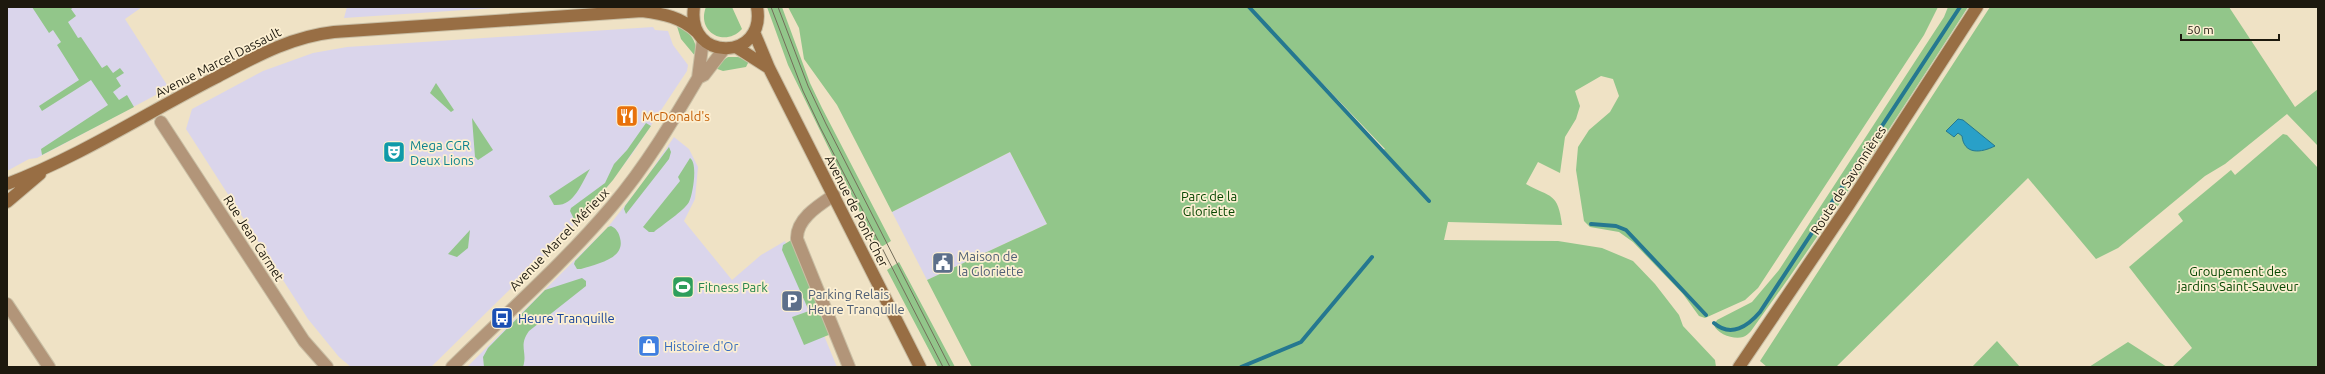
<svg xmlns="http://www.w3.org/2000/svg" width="2325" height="374" font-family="Ubuntu,sans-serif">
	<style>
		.commercial { fill: #dad5eb }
		.green { fill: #92c68a; fill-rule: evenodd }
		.water { fill: #29a0c8; stroke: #257890 }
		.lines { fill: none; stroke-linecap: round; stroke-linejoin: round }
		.stream { stroke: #257890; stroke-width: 4 }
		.street-casing { stroke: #c9bea4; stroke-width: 14 }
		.secondary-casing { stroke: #c9bea4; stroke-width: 14 }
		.street { stroke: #b29579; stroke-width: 12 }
		.secondary { stroke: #986e44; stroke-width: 12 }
		.tram { stroke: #746d5a; stroke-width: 1 }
		.labels { text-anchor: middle; stroke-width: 3.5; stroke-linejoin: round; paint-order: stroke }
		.street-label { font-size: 13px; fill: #1d190e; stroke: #fcefd2 }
		.food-label { font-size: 13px; fill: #c56008; stroke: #fcefd2; text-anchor: start }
		.culture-label { font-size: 13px; fill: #0d838f; stroke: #fcefd2; text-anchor: start }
		.park-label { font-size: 13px; fill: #054600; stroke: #fcefd2 }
		.service-label { font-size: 13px; fill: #4e5e75; stroke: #fcefd2; text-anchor: start }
		.leisure-label { font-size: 13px; fill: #27864d; stroke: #fcefd2; text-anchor: start }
		.transit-label { font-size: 13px; fill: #164399; stroke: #fcefd2; text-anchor: start }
		.shop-label { font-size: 13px; fill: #366cbe; stroke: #fcefd2; text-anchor: start }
	</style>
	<rect width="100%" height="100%" fill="#efe2c5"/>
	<path class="commercial" d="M7 7H142L125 19 169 88 37 158 29 159 7 171Z
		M347 7H511L344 18Z
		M653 27 655 30 668 31 673 45 688 65 687 71 632 154 591 207 554 246 431 367H351L339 357 308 319 186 129 192 109 263 71 313 53 347 47Z
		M674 137 689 149 698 167 695 199 684 221 732 280 761 255 785 241 837 367H467L608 227 644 181Z
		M1010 152 1047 224 927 280 892 212Z"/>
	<path class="green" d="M32 7H74L71 9 76 16 68 22 78 38 81 37 102 68 107 65 113 73 120 68 124 73 116 78 121 86 113 92 119 100 127 95 134 107 42 155 41 149 108 105 91 80 42 111 39 106 79 80 57 45 61 42 53 30 49 33Z
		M706 7H732L742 29C725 48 696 32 706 7Z
		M767 7H782L810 83 822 108 891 241 878 249 788 65Z
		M788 7H1938L1924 35 1758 288 1745 300 1705 318 1699 316 1683 294 1633 242 1619 232 1590 227 1584 221 1576 170 1578 147 1589 130 1610 112 1619 96 1613 79 1601 76 1575 91 1580 106 1576 119 1565 137 1560 173 1538 162 1526 184C1551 198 1558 192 1562 225L1448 222 1444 240 1558 241 1602 248 1633 261 1655 284 1679 315 1683 326 1715 360 1716 367H972L927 280 1047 224 1010 152 892 212 837 105 804 59 799 28ZM1282 41 1385 149 1383 150Z
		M1948 7H1968C1898 116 1827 226 1751 331 1749 333 1746 336 1743 337 1734 340 1717 334 1714 325L1717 320 1752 302 1779 270 1944 17Z
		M1990 7H2229L2295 107 2318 89V146L2287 114 2225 164 2205 176 2118 248 2096 259 2028 178 1836 367H1767L1760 361Z
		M675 20C687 31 699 40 696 57L681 39Z
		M728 57H738L749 61 746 67 723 71 712 67Z
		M436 83 454 110 451 112 430 93Z
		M472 118 493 150 478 160 475 157Z
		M646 123 651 126 613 180 576 223 570 211 571 208 605 183 614 164 627 150Z
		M2283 134 2287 135 2318 168V367H2172L2192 348 2129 267 2183 221 2178 214 2231 170 2235 175Z
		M669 147 671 152 669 159 626 214 624 209 625 206Z
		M690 158C698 163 693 194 689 202 684 211 662 225 654 232H649L643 227 680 181 678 177Z
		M590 169C581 184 574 207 554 205L549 196Z
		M611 226C616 228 619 233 620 238 626 259 596 264 581 269H577L574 264 575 261 608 227Z
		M470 230 468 248 457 257 448 254Z
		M793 239 831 334 804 345 792 317 809 311 782 250 783 245Z
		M899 262 955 367H938L887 270Z
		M582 278 586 281V286L529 331C518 346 528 352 523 367H484L483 357 488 348 545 290Z
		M1997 341 2020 367H1972Z
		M2128 342 2167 367H2089Z"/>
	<path class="water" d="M1958 119 1963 120 1995 146C1981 153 1964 155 1962 136L1958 133 1954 137 1946 131Z"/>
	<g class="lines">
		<path class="stream" d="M1249 7 1429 201
			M1591 224 1616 226 1626 230 1706 315
			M1714 323C1731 338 1748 326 1760 312L1960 7
			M1241 367 1301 342 1372 257"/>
		<g class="street-casing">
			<path id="street" d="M698 78 703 40
				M161 122 304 341 327 367
				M834 195C819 205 796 219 797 239L849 367
				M7 304 49 367
				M452 367C506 314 564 263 612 206 646 166 672 122 698 78L704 75 724 49"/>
		</g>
		<g class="secondary-casing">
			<path id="secondary" d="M694 7C686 63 767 61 757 7
				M754 32 769 68 920 367
				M736 47 769 68
				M7 184C79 157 145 114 213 79 253 58 289 37 334 32L642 11C664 14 681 17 697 32
				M7 202 40 174
				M1739 367 1848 206 1977 7"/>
		</g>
		<use href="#street" class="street"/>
		<use href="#secondary" class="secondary"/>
		<path class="tram" d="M771 7 803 91 820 127 943 367
			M778 7 808 86 826 124 950 367"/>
	</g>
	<defs>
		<g id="restaurant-square" transform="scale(1.15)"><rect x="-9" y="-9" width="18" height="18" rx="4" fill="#e8710a" stroke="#fcefd2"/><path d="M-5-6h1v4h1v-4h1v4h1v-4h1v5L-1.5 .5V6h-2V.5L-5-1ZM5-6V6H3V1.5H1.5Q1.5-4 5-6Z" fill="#fff"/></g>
		<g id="theatre-square" transform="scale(1.15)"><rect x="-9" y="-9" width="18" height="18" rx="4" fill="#0f9aa8" stroke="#fcefd2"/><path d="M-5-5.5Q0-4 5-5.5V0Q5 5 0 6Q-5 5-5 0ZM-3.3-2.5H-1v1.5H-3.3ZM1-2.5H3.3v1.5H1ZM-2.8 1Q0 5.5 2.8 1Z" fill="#fff"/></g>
		<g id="civic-square" transform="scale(1.15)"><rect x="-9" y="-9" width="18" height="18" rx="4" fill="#5c6f8a" stroke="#fcefd2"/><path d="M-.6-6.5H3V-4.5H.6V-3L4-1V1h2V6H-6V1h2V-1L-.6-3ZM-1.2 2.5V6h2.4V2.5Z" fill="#fff"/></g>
		<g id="stadium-square" transform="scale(1.15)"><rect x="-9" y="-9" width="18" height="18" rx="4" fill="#2e9e5b" stroke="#fcefd2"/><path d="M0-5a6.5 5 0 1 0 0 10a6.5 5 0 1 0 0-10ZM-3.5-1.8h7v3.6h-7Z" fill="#fff"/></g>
		<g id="parking-square" transform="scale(1.15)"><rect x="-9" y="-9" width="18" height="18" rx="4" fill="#5c6f8a" stroke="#fcefd2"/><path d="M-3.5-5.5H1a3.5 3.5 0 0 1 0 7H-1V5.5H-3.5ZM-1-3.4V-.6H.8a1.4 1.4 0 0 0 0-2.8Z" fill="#fff"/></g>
		<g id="bus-square" transform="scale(1.15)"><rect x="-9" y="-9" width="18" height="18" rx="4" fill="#1a4fb4" stroke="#fcefd2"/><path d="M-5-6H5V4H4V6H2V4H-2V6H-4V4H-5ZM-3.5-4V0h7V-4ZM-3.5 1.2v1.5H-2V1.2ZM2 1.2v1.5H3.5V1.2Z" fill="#fff"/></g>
		<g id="shop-square" transform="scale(1.15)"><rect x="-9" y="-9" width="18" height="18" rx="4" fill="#3f7fe0" stroke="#fcefd2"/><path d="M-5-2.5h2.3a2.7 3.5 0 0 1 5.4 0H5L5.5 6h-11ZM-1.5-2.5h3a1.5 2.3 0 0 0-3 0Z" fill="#fff"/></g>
	</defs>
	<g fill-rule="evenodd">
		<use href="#restaurant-square" x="627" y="116"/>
		<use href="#theatre-square" x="394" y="152"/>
		<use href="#civic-square" x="943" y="263"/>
		<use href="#stadium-square" x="683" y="287"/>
		<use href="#parking-square" x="792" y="301"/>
		<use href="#bus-square" x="502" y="318"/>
		<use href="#shop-square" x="649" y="346"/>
	</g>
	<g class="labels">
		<g class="street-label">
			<text transform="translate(218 62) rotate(-27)" y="5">Avenue Marcel Dassault</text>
			<text transform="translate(1848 180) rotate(-57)" y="5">Route de Savonnières</text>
			<text transform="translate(857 211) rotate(63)" y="5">Avenue de Pont-Cher</text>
			<text transform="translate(254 238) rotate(57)" y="5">Rue Jean Carmet</text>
			<text transform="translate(559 239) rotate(-46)" y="5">Avenue Marcel Mérieux</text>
		</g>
		<g class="food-label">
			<text x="642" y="121">McDonald's</text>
		</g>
		<g class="culture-label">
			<text x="410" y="150">Mega CGR<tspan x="410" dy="15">Deux Lions</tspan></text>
		</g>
		<g class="park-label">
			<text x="1209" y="201">Parc de la<tspan x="1209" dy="15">Gloriette</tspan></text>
			<text x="2238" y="276">Groupement des<tspan x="2238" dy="15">jardins Saint-Sauveur</tspan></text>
		</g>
		<g class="service-label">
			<text x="958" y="261">Maison de<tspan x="958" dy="15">la Gloriette</tspan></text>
			<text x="808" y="299">Parking Relais<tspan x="808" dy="15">Heure Tranquille</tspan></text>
		</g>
		<g class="leisure-label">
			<text x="698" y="292">Fitness Park</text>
		</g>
		<g class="transit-label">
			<text x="518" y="323">Heure Tranquille</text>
		</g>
		<g class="shop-label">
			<text x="664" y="351">Histoire d'Or</text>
		</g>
	</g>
	<rect width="2325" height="374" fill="none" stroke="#1d190e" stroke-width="16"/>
	<path d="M2181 34v6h98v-6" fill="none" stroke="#1d190e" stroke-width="2"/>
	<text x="2187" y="34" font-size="12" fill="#1d190e" stroke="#fcefd2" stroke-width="3" paint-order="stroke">50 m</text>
</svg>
